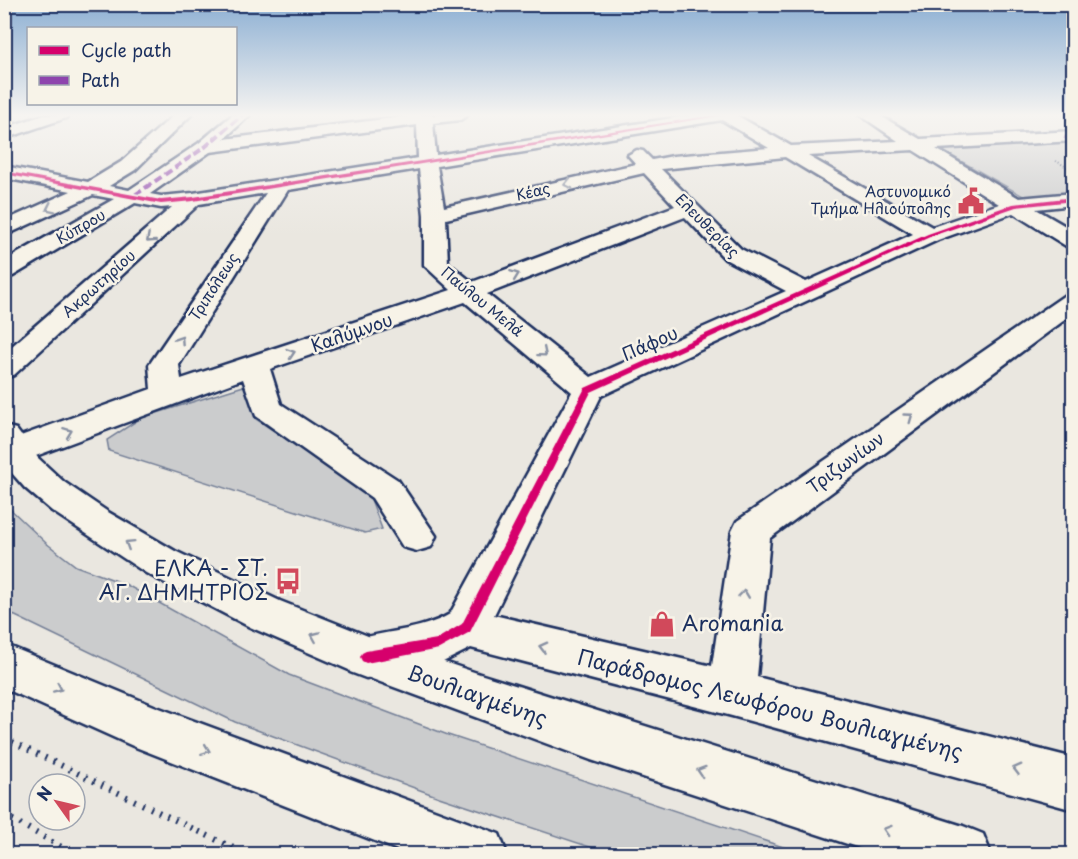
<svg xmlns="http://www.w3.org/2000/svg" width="1078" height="859" font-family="'Playpen Sans',sans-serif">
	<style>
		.green { fill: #cbcccd; stroke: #737e96; stroke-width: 1.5 }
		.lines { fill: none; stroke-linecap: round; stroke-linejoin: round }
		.minor-casing { stroke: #1b2f5e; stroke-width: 5 }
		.major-casing { stroke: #1b2f5e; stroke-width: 5 }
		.path-far1 { stroke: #1b2f5e; stroke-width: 2; stroke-dasharray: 1 2; stroke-linecap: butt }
		.path { stroke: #1b2f5e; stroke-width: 6; stroke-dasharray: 2 7; stroke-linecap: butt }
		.minor { fill: #f7f3e8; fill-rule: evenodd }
		.major { fill: #f7f3e8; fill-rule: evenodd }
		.quiet { stroke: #8e44ad; stroke-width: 4; stroke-dasharray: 8 4; stroke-linecap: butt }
		.cycleway-casing { stroke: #f7f3e8; stroke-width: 4 }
		.cycleway { fill: #d6006c; fill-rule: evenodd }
		.oneway { stroke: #8991a3 }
		.labels { text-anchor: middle; stroke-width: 5; stroke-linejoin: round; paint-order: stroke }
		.far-street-label { font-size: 15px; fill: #1b2f5e; stroke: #f7f3e8 }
		.far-poi-label { font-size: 15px; fill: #1b2f5e; stroke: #f7f3e8; text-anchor: end }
		.street-label { font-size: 18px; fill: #1b2f5e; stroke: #f7f3e8 }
		.near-poi-label { font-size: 21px; fill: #1b2f5e; stroke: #f7f3e8; text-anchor: end }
		.near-street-label { font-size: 21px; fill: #1b2f5e; stroke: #f7f3e8 }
	</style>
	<rect width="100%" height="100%" fill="#eae7e0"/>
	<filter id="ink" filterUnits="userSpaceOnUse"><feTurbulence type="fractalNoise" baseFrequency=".0167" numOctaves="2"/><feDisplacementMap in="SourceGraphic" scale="12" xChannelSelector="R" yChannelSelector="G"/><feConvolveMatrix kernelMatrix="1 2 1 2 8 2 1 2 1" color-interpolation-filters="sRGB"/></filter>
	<g filter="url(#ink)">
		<path class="green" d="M1058 139 1073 147V194L1023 196 936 147Z
			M250 384 256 419 369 494 382 529 365 533 109 451 107 440 141 418Z
			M4 503 46 543 76 566 125 584 289 675 448 735 804 854H611L439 797 235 722 5 611Z"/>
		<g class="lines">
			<g class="minor-casing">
				<path id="minor" d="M44 115H68L66 118 4 139V128Z
					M174 115H191L135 170 109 186 129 190 199 143 232 115H250L224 139 417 115H468L460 120 433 123 436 155 692 115H736L791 146 898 141 860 115H879L920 139 1074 131V141L936 149 1019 198 1074 193V205L1036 209 1074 231V248L1066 246 1013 213 938 240 601 396 494 615 712 666 732 531 737 521 1065 295 1074 292V313L770 538 757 677 1074 758V810L732 716 471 648 439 664 366 678 350 672 343 657 350 642C383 630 419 632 450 614L572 392 465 302 270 369 281 404 398 480 436 536 431 547 417 551 403 547 372 498 256 416 243 379 25 460 13 464 4 461V442L151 389 149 365 266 193 199 204 14 375 4 378V353L172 207 161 208 135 203 13 276 4 278V261L114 199 93 195 4 236V221L71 191 4 178V166L88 182 121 162ZM722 120 769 148 673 156 652 160 643 151 637 150 628 155 636 164 444 207 437 166ZM417 125 418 158 193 193 161 196 150 194 210 152ZM913 150 999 204 932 227 808 156ZM785 157 913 234 806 282 741 249 661 169ZM419 169 424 215V265L451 290 181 379 179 365 288 190ZM644 173 675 206 472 282 448 263 446 219ZM685 217 725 259 786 291 591 377 487 294Z"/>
			</g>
			<g class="major-casing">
				<path id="major" d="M4 426 16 429 38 458 64 482 108 512 175 551 280 601 373 638 483 675 963 826 983 834 991 854H878L591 760 356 673 250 627 146 573 52 511 25 488 4 464Z
					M4 644 154 706 499 834 507 854H408L133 746 4 688Z"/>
			</g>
			<path class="path-far1" d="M1056 161 1074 171"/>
			<path class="path" d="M4 738 246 854
				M4 815 74 854"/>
			<use href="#minor" class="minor"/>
			<use href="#major" class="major"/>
			<path class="quiet" d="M1064 137 1074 141
				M135 195 205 147 242 115"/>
			<g class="cycleway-casing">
				<path id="cycleway" d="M714 115H725L193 201 161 204 4 174V171L161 200 193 197Z
					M1074 197V201L1016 207 932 236 591 392 470 632 439 649 366 663 362 661 360 657 362 653 366 651 437 639 462 624 585 388 928 234 1013 204Z"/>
			</g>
			<use href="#cycleway" class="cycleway"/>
		</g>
		<defs><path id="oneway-chevron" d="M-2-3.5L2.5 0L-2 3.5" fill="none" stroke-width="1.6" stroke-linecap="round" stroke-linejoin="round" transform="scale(1.5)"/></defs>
		<g class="oneway">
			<use href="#oneway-chevron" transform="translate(568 184) rotate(167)"/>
			<use href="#oneway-chevron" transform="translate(50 208) rotate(154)"/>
			<use href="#oneway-chevron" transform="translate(150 239) rotate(138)"/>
			<use href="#oneway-chevron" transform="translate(515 275) rotate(-21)"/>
			<use href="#oneway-chevron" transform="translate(180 340) rotate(-57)"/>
			<use href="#oneway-chevron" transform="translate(291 353) rotate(-19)"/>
			<use href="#oneway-chevron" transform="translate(543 353) rotate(40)"/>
			<use href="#oneway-chevron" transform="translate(909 417) rotate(-36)"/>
			<use href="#oneway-chevron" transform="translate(68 432) rotate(-21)"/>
			<use href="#oneway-chevron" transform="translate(129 544) rotate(-148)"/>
			<use href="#oneway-chevron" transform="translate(744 594) rotate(-83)"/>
			<use href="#oneway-chevron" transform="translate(315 636) rotate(-157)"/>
			<use href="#oneway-chevron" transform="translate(543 647) rotate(-166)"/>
			<use href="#oneway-chevron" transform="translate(58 688) rotate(24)"/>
			<use href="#oneway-chevron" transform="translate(206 750) rotate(21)"/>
			<use href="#oneway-chevron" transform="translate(1017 769) rotate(-165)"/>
			<use href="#oneway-chevron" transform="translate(701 771) rotate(-162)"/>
			<use href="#oneway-chevron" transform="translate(887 830) rotate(-162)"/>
		</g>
	</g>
	<linearGradient id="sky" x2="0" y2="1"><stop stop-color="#8cafd3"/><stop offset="0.49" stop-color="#f6f4f1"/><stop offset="1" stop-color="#f6f4f1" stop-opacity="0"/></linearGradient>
	<rect width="1078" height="235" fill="url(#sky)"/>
	<defs>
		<g id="civic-bare" transform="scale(2.07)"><path d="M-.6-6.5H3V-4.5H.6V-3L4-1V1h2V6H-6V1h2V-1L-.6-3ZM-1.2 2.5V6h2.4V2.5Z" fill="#d1495b" stroke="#f7f3e8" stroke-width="2.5" paint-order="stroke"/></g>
		<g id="bus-bare" transform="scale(2.07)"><path d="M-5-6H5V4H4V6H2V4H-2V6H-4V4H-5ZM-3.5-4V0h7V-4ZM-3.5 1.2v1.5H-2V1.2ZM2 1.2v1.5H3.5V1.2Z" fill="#d1495b" stroke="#f7f3e8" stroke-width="2.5" paint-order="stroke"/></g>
		<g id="shop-bare" transform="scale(2.07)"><path d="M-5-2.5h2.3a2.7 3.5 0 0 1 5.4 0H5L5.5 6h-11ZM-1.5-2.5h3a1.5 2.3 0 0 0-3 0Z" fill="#d1495b" stroke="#f7f3e8" stroke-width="2.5" paint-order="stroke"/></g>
	</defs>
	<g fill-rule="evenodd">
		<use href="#civic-bare" x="971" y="201"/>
		<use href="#bus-bare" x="288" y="581"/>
		<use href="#shop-bare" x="662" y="624"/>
	</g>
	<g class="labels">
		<g class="far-street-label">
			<text transform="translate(533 192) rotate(-13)" y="5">Κέας</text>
			<text transform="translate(707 226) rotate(45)" y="5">Ελευθερίας</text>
			<text transform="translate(81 227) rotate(-30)" y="5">Κύπρου</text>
			<text transform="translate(99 284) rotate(-42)" y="5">Ακρωτηρίου</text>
			<text transform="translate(214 287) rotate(-57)" y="5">Τριπόλεως</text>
			<text transform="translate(482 302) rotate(39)" y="5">Παύλου Μελά</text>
		</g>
		<g class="far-poi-label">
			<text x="951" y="197">Αστυνομικό<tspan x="951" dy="17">Τμήμα Ηλιούπολης</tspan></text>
		</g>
		<g class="street-label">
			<text transform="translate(352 333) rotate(-19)" y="6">Καλύμνου</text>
			<text transform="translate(650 344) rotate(-24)" y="6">Πάφου</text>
			<text transform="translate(846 463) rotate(-36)" y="6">Τριζωνίων</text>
		</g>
		<g class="near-poi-label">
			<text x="268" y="576">ΕΛΚΑ - ΣΤ.<tspan x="268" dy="24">ΑΓ. ΔΗΜΗΤΡΙΟΣ</tspan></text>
			<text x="682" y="631" text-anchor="start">Aromania</text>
		</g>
		<g class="near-street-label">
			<text transform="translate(477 696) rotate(19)" y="7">Βουλιαγμένης</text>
			<text transform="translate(770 705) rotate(14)" y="7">Παράδρομος Λεωφόρου Βουλιαγμένης</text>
		</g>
	</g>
	<rect width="1078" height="859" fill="none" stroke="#f7f3e8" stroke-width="24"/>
	<rect x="12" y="12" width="1054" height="835" fill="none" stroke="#1b2f5e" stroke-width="2" filter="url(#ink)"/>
	<rect x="27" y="27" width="210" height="78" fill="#f7f3e8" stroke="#9fa5b1" stroke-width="1.5"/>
	<rect x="39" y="46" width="30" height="9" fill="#d6006c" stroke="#9fa5b1" stroke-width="1.5"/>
	<text x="81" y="57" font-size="18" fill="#1b2f5e">Cycle path</text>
	<rect x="39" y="76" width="30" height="9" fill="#8e44ad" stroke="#9fa5b1" stroke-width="1.5"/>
	<text x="81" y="87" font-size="18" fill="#1b2f5e">Path</text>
	<g transform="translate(57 802) rotate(304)"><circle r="28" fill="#f7f3e8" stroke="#9fa5b1" stroke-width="1.5"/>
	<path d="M0-4.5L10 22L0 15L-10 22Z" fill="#d1495b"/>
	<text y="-9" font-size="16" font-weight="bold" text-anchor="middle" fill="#1b2f5e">N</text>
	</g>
</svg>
